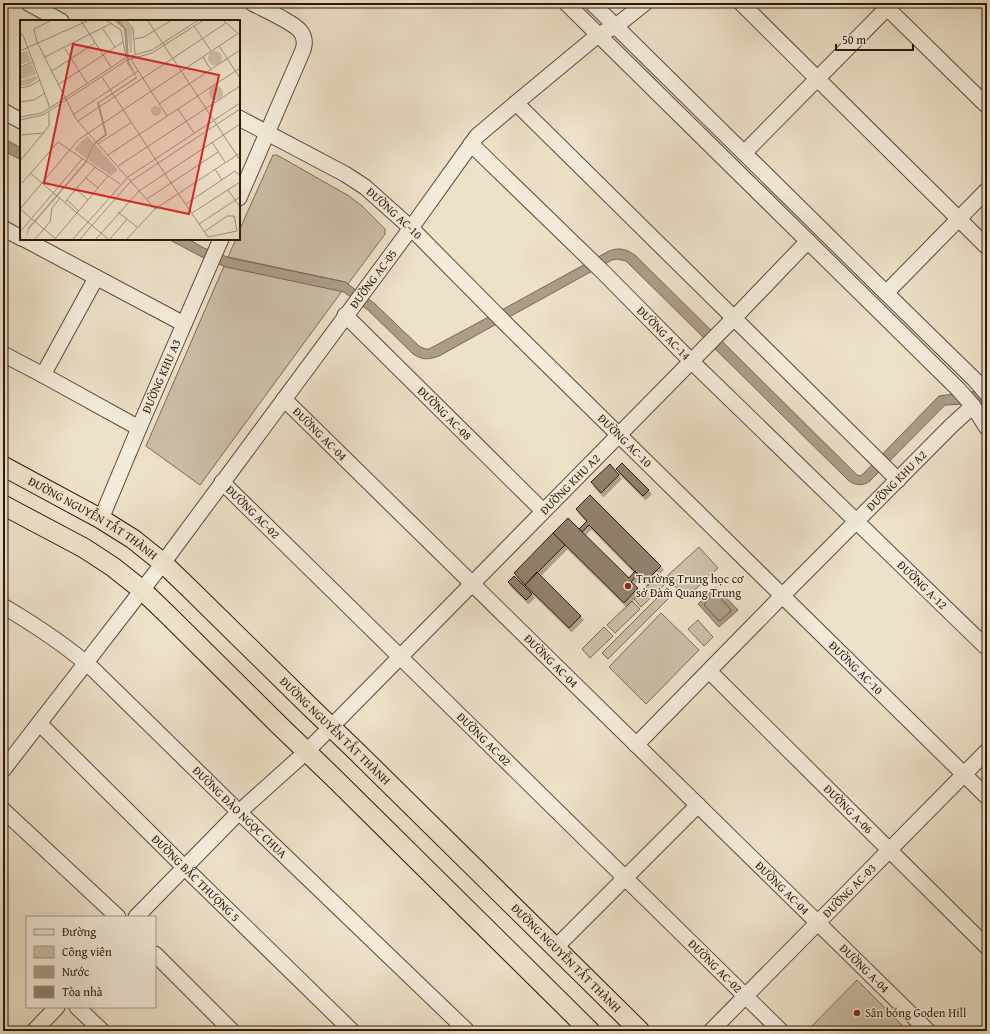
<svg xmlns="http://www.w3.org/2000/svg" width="990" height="1034" font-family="'Gentium Book Plus',serif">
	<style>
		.green { fill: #ccbfa8; stroke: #7c6c5a }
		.water { fill: #ac9d88; stroke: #796856 }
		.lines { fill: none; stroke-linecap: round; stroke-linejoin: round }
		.shore { stroke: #6c5a4a; stroke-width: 1 }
		.building { fill: #91816e; stroke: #2d180c; filter: url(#shadow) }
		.minor-casing { stroke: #5d4a3b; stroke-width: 17 }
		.major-casing { stroke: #2d180c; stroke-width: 21 }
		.minor { stroke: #f3ecdb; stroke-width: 15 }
		.major { stroke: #ede1c8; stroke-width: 19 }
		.poi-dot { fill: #8f2418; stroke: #f3ecdb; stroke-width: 1.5 }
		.labels { text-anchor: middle; stroke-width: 3; stroke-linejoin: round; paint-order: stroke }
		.street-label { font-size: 12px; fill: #2d180c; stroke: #f3ecdb }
		.poi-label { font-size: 12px; fill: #2d180c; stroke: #f3ecdb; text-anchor: start }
		.inset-road { fill: none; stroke: #a0917d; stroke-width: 1 }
		.view { fill: #d62828; fill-opacity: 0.15; stroke: #d62828; stroke-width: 2 }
		.inset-edge { fill: none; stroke: #2d180c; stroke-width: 2 }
	</style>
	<defs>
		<filter id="shadow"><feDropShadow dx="2.5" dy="4" stdDeviation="0" flood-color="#0004"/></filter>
	</defs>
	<rect width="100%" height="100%" fill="#ede1c8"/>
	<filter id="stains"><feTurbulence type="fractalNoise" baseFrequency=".005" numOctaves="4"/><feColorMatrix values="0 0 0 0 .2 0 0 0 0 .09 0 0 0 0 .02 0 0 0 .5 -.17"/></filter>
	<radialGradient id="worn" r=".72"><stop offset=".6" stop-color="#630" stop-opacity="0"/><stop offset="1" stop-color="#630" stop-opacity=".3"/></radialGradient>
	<path class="green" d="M273 155H277L349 196 362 206 385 229V234L348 284 345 282 228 257 236 239H239V231Z
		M224 266 342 291 200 485 146 446Z
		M699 547 718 568 686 598 666 577Z
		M658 575 665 584 641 607 634 599Z
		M667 588 673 594 608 659 602 653Z
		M632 601 640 609 615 633 607 625Z
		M661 613 699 650 646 704 609 667Z
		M698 620 713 637 704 646 688 629Z
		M604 627 613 636 590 658 582 649Z
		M857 980 908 1031H807Z"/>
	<path class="water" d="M3 138 21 148V160L3 150Z
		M168 239H188L204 248 230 258 345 282 374 303 419 346 425 349H429L509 306 609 251C619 247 627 249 636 256L857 475 860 476 862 475 939 396 987 390V403L945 405 870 481C863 486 855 486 848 480L626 261 617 259 612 260 439 356C429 360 422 360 413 354L368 310 344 292 226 267 200 256Z
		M716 587 738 610 719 627 698 604Z"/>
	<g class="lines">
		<path class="shore" d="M714 594H717L731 610V611L720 621 718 620 704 605 705 603Z"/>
	</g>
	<path class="building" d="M622 463 649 490 643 496 616 469Z
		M610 464 619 475 601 493 591 482Z
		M590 495 661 566 645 582 589 525 582 532 579 529 587 521 576 509Z
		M568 518 629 578 635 571 638 574 631 582 638 588 624 603 553 533Z
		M553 533 565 545 525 585 514 573Z
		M537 572 581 616 569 628 525 585Z
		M514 576 532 594 526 600 508 582Z"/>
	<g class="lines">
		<g class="minor-casing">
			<g id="minor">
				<path d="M28 3 61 21"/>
				<path d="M566 3 958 389 973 406 987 428"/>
				<path d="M592 3 886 293 975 380 987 394"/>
				<path d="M741 3 987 247"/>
				<path d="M882 3 987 106"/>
				<path d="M516 103 898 480"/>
				<path d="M3 111 21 121"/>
				<path id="s1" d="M239 118 345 174 365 187 393 212 411 228 507 325 987 797"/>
				<path id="s2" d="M471 144 603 272 691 361 987 648"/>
				<path d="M744 153 892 3"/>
				<path d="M239 198 303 50C305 44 305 38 301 32 295 23 263 9 252 3"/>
				<path d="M3 228 21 238"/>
				<path d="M24 239 184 324"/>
				<path d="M886 293 987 190"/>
				<path id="s3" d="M345 315 543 511"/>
				<path d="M3 354 43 375 139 428"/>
				<path d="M43 375 96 278"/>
				<path id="s4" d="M284 399 928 1031"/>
				<path id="s5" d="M222 482 781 1031"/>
				<path id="s6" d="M101 519 139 428 221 239"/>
				<path id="s7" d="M3 606C35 625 66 645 94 670L239 812 467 1031"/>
				<path id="s8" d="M709 671 987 947"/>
				<path id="s9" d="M40 724 185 868 352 1031"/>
				<path id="s10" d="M636 745 782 596 952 425 973 406"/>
				<path id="s11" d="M3 770 163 563 411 228 477 136 516 103 598 35 616 26 645 3"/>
				<path d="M3 810 118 917"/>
				<path id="s12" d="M136 917 239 812 306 752 331 727 734 318 808 241"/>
				<path d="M555 948 698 805"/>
				<path d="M155 954 232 1031"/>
				<path d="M77 1007 102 1031"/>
				<path d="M34 1031 57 1007"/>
				<path id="s13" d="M711 1031 987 751"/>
			</g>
		</g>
		<g class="major-casing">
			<g id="major">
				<path id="s14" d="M3 466 101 519 133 539 163 563 191 590 305 702 357 752 640 1031"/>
				<path d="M3 505 84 548 113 567 142 590 168 615 280 726 333 777 590 1031"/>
			</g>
		</g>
		<use href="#minor" class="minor"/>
		<use href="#major" class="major"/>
	</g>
	<g class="poi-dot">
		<circle cx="628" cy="586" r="4"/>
		<circle cx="857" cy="1013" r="4"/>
	</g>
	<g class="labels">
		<g class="street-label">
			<text dy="4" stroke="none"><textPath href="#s1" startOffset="183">ĐƯỜNG AC-10</textPath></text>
			<text dy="4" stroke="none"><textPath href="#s11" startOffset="615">ĐƯỜNG AC-05</textPath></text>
			<text dy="4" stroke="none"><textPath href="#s2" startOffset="270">ĐƯỜNG AC-14</textPath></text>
			<text dy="4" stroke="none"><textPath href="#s6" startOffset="155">ĐƯỜNG KHU A3</textPath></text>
			<text dy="4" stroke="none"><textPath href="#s3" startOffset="140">ĐƯỜNG AC-08</textPath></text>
			<text dy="4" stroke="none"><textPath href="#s4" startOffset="50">ĐƯỜNG AC-04</textPath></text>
			<text dy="4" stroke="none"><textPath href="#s1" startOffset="507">ĐƯỜNG AC-10</textPath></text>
			<text dy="4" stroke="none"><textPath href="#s10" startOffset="371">ĐƯỜNG KHU A2</textPath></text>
			<text dy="4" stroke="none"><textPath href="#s12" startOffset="613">ĐƯỜNG KHU A2</textPath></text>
			<text dy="4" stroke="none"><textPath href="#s5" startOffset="43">ĐƯỜNG AC-02</textPath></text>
			<text dy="4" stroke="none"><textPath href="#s14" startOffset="104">ĐƯỜNG NGUYỄN TẤT THÀNH</textPath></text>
			<text dy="4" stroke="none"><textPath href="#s2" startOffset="631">ĐƯỜNG A-12</textPath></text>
			<text dy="4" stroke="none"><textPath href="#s4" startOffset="374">ĐƯỜNG AC-04</textPath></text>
			<text dy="4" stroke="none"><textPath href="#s1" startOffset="831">ĐƯỜNG AC-10</textPath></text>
			<text dy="4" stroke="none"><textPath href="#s14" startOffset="428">ĐƯỜNG NGUYỄN TẤT THÀNH</textPath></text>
			<text dy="4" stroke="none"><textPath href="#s5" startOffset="367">ĐƯỜNG AC-02</textPath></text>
			<text dy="4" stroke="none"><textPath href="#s8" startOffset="196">ĐƯỜNG A-06</textPath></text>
			<text dy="4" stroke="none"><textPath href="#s7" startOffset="315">ĐƯỜNG ĐÀO NGỌC CHUA</textPath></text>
			<text dy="4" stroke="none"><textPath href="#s9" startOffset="219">ĐƯỜNG BẮC THƯỢNG 5</textPath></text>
			<text dy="4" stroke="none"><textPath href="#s4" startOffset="698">ĐƯỜNG AC-04</textPath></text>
			<text dy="4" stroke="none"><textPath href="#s13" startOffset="197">ĐƯỜNG AC-03</textPath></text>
			<text dy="4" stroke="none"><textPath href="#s14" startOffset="752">ĐƯỜNG NGUYỄN TẤT THÀNH</textPath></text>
			<text dy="4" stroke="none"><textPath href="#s5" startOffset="691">ĐƯỜNG AC-02</textPath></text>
			<text dy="4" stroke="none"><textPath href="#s4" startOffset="813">ĐƯỜNG A-04</textPath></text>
		</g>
		<g class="poi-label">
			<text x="636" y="583">Trường Trung học cơ<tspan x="636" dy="14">sở Đàm Quang Trung</tspan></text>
			<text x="865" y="1017">Sân bóng Goden Hill</text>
		</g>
	</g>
	<g transform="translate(20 20)">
		<rect width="220" height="220" fill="#ede1c8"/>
		<path d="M100 1H104L112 8V32L110 33 107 7ZM188 38a7 7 0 1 1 14 0a7 7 0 1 1-14 0ZM7 31 11 41 0 45V33ZM12 44 16 54 0 60V48ZM16 56 17 59 8 65 0 66V61ZM189 73a7 7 0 1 1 14 0a7 7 0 1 1-14 0ZM131 91a5 5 0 1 1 10 0a5 5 0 1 1-10 0ZM67 116 74 123 67 139 54 129ZM75 124 98 150 91 156 68 140Z" fill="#ccbfa8"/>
		<path d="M95 1H100L107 9 109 42 117 58 79 83 87 115 75 124 66 143 9 209 6 219 8 208 65 142 74 123 85 114 77 83 116 57 107 43 104 9Z" fill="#ac9d88"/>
		<path class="inset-road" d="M30 1 14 9 17 22 56 99 135 189M61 1 91 47M87 1 101 10 106 37M106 1 113 8 115 34M128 1 220 140M204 1 220 15M174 6 191 31M83 9 95 27M0 14 3 15 30 88M114 19 124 17 150 1M199 26 220 58M45 29 67 63M0 31 67 1M25 37 92 3M183 37 191 50M110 38 147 96M0 47 13 42M32 51 75 23M82 57 145 154 188 217 217 211 214 196H207L184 212M39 64 103 22M0 68 10 66 20 60M0 82 14 80 25 73M139 84 220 30M158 89 174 113M54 94 118 51M0 97 22 93 107 37 132 30 177 1M0 100 23 95 107 40 132 33 182 1M58 101 206 3M0 115 24 113M192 122 205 142M78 124 112 102M88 135 220 48M0 141 29 106V92M98 146 220 66M195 149 202 160M10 153 88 219M66 158 78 168M2 163 38 122 100 164M56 169 68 180M208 170 220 187M127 179 198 132M47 180 59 191M45 182 75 147M166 184 215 151 220 156M98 192 117 207M172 193 220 162M179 204 220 177M0 212 63 138M15 219 30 202 32 188 40 178M35 219 88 156M36 219 0 189 58 120 217 14M53 219 108 157 220 83M60 219 111 161 220 89M76 219 119 171 220 104M90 219 107 199M107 219 135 189 220 133"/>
		<path class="view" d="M53 24 199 55 169 194 24 163Z"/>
		<rect width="220" height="220" class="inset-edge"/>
	</g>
	<rect width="990" height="1034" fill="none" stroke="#ede1c8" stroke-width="16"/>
	<rect x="4" y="4" width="982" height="1026" fill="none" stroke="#2d180c" stroke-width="2"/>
	<rect x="8" y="8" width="974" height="1018" fill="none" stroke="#2d180c"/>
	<rect x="26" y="916" width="130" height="92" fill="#f3ecdb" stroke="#a49788"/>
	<rect x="34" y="929" width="20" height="6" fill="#ede1c8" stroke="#a49788"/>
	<text x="62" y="936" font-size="12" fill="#2d180c">Đường</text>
	<rect x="34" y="946" width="20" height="12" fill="#ccbfa8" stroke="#a49788"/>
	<text x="62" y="956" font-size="12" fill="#2d180c">Công viên</text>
	<rect x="34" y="966" width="20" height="12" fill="#ac9d88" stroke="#a49788"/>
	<text x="62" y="976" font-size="12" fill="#2d180c">Nước</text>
	<rect x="34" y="986" width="20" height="12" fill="#91816e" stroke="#a49788"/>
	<text x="62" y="996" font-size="12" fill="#2d180c">Tòa nhà</text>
	<path d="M836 44v6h77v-6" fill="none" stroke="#2d180c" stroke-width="2"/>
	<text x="842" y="44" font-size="12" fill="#2d180c" stroke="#f3ecdb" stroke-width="3" paint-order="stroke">50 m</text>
	<rect width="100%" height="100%" filter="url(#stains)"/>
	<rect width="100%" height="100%" fill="url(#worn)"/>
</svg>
